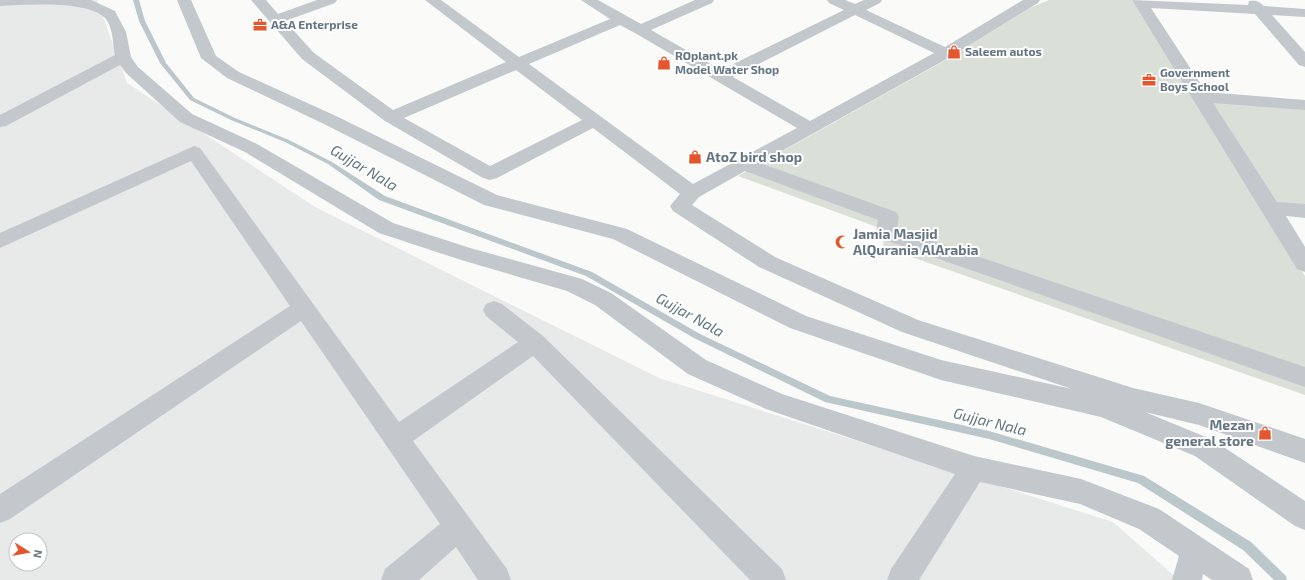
<svg xmlns="http://www.w3.org/2000/svg" width="1305" height="580" font-family="'Exo 2',sans-serif">
	<style>
		.built { fill: #e8e9e9; fill-rule: evenodd }
		.green { fill: #dadfd7 }
		.lines { fill: none; stroke-linecap: round; stroke-linejoin: round }
		.stream { fill: #bbc7cb; fill-rule: evenodd }
		.minor { fill: #c3c8cc; fill-rule: evenodd }
		.labels { text-anchor: middle; stroke-width: 4; stroke-linejoin: round; paint-order: stroke }
		.far-poi-label { font-size: 12px; font-weight: bold; fill: #657683; stroke: #fff; text-anchor: start }
		.poi-label { font-size: 14px; font-weight: bold; fill: #657683; stroke: #fff; text-anchor: start }
		.water-label { font-size: 15px; font-style: italic; fill: #60757c; stroke: #fff }
	</style>
	<rect width="100%" height="100%" fill="#fafaf8"/>
	<path class="built" d="M0 0H97L127 83 315 207 659 378 1113 522 1179 580H0ZM16 540H40V564H16Z"/>
	<path class="green" d="M1049 0H1132L1305 276V395L883 247 885 230 738 176 944 61 1030 8Z
		M1200 97 1305 105V211L1271 208Z"/>
	<g class="lines">
		<path class="stream" d="M133 0H139L145 21 166 63 194 98 235 118 289 140 332 162 385 196 592 272 700 334 830 396 989 431 1144 476 1251 542 1286 576 1287 580H1274L1243 550 1138 483 989 439 825 402 694 338 586 276 379 200 328 164 285 142 231 120 190 100 160 63 139 21Z"/>
		<path class="minor" d="M0 0H91L115 11 126 32 131 57 138 67 192 114 257 144 393 223 470 248 582 279 611 293 706 360 782 394 974 456 1081 479 1159 509 1249 569 1253 580H1212L1203 574 1202 580H1172L1179 556 1139 529 1080 504 980 482 919 580H887L891 569 955 474 766 409 688 374 595 305 567 291 458 259 379 233 245 152 180 122 126 73 120 65 6 126 0 127V115L115 55C113 44 113 25 104 17 84 0 25 5 0 6Z
			M177 0H191L216 56 239 72 336 116 497 195 627 229 806 316 941 360 1072 389 902 332 759 267 673 211 670 206 680 194 593 128 497 178 490 180 483 178 385 121 302 59 251 0H266L278 14 317 0H337L335 3 285 21 314 53 393 110 506 62 425 0H441L519 57 610 19 581 0H598L641 24 695 0H714L712 3 651 30 721 70 844 10 829 3 827 0H845L855 4 864 0H882L880 3 866 10 945 47 1023 0H1040L1038 3 952 56 760 163 896 212 899 217 897 229 1305 367V387L879 238 876 233 878 220 745 171 699 197 692 205 775 257 918 320 1133 388 1199 403 1305 439V463L1199 425 1145 412 1213 440 1305 501V530L1295 526 1195 456 1101 417 941 380 790 328 613 239 484 205 324 124 227 78 201 58ZM855 15 934 53 810 121 733 77ZM620 25 635 33 797 128 693 184 529 64ZM516 70 582 120 490 166 404 118Z
			M1132 0 1248 5 1249 1C1256 0 1259 1 1264 6L1305 9V17L1272 15 1305 52V67L1299 65 1255 14 1151 8 1206 92 1305 100V110L1213 103 1277 202 1305 204V218L1286 216 1305 247V272L1297 269Z
			M194 146 200 148 399 422 518 342 486 316 483 310 486 304 494 301 502 304 543 336 782 569 786 580H750L533 356 413 441 507 569 511 580H478L456 547 419 580H381L385 569 440 524 301 321 10 519 0 523V494L290 306 191 161 0 248V233Z"/>
	</g>
	<defs>
		<g id="office-bare" transform="scale(1.08)"><path d="M-6-3h4V-5.5h4V-3h4V5H-6ZM-1-4.5V-3h2v-1.5ZM-6 0V1H6V0Z" fill="#e4572e" stroke="#fff" stroke-width="2.5" paint-order="stroke"/></g>
		<g id="shop-bare" transform="scale(1.08)"><path d="M-5-2.5h2.3a2.7 3.5 0 0 1 5.4 0H5L5.5 6h-11ZM-1.5-2.5h3a1.5 2.3 0 0 0-3 0Z" fill="#e4572e" stroke="#fff" stroke-width="2.5" paint-order="stroke"/></g>
		<g id="mosque-bare" transform="scale(1.08)"><path d="M3.5-4.9A6 6 0 1 0 3.5 4.9A5 5 0 1 1 3.5-4.9Z" fill="#e4572e" stroke="#fff" stroke-width="2.5" paint-order="stroke"/></g>
	</defs>
	<g fill-rule="evenodd">
		<use href="#office-bare" x="260" y="25"/>
		<use href="#shop-bare" x="954" y="52"/>
		<use href="#shop-bare" x="664" y="63"/>
		<use href="#office-bare" x="1149" y="80"/>
		<use href="#shop-bare" x="695" y="157"/>
		<use href="#mosque-bare" x="842" y="242"/>
		<use href="#shop-bare" x="1265" y="433"/>
	</g>
	<g class="labels">
		<g class="far-poi-label">
			<text x="271" y="29">A&amp;A Enterprise</text>
			<text x="965" y="56">Saleem autos</text>
			<text x="675" y="60">ROplant.pk<tspan x="675" dy="14">Model Water Shop</tspan></text>
			<text x="1160" y="77">Government<tspan x="1160" dy="14">Boys School</tspan></text>
		</g>
		<g class="poi-label">
			<text x="706" y="162">AtoZ bird shop</text>
			<text x="853" y="239">Jamia Masjid<tspan x="853" dy="16">AlQurania AlArabia</tspan></text>
			<text x="1254" y="430" text-anchor="end">Mezan<tspan x="1254" dy="16">general store</tspan></text>
		</g>
		<g class="water-label">
			<text transform="translate(364 168) rotate(31)" y="5">Gujjar Nala</text>
			<text transform="translate(690 315) rotate(29)" y="5">Gujjar Nala</text>
			<text transform="translate(990 422) rotate(14)" y="5">Gujjar Nala</text>
		</g>
	</g>
	<g transform="translate(28 552) rotate(101)"><circle r="19" fill="#ffffff" stroke="#c1c8cd"/>
	<path d="M0-3L7 15L0 10L-7 15Z" fill="#e4572e"/>
	<text y="-6" font-size="11" font-weight="bold" text-anchor="middle" fill="#657683">N</text>
	</g>
</svg>
